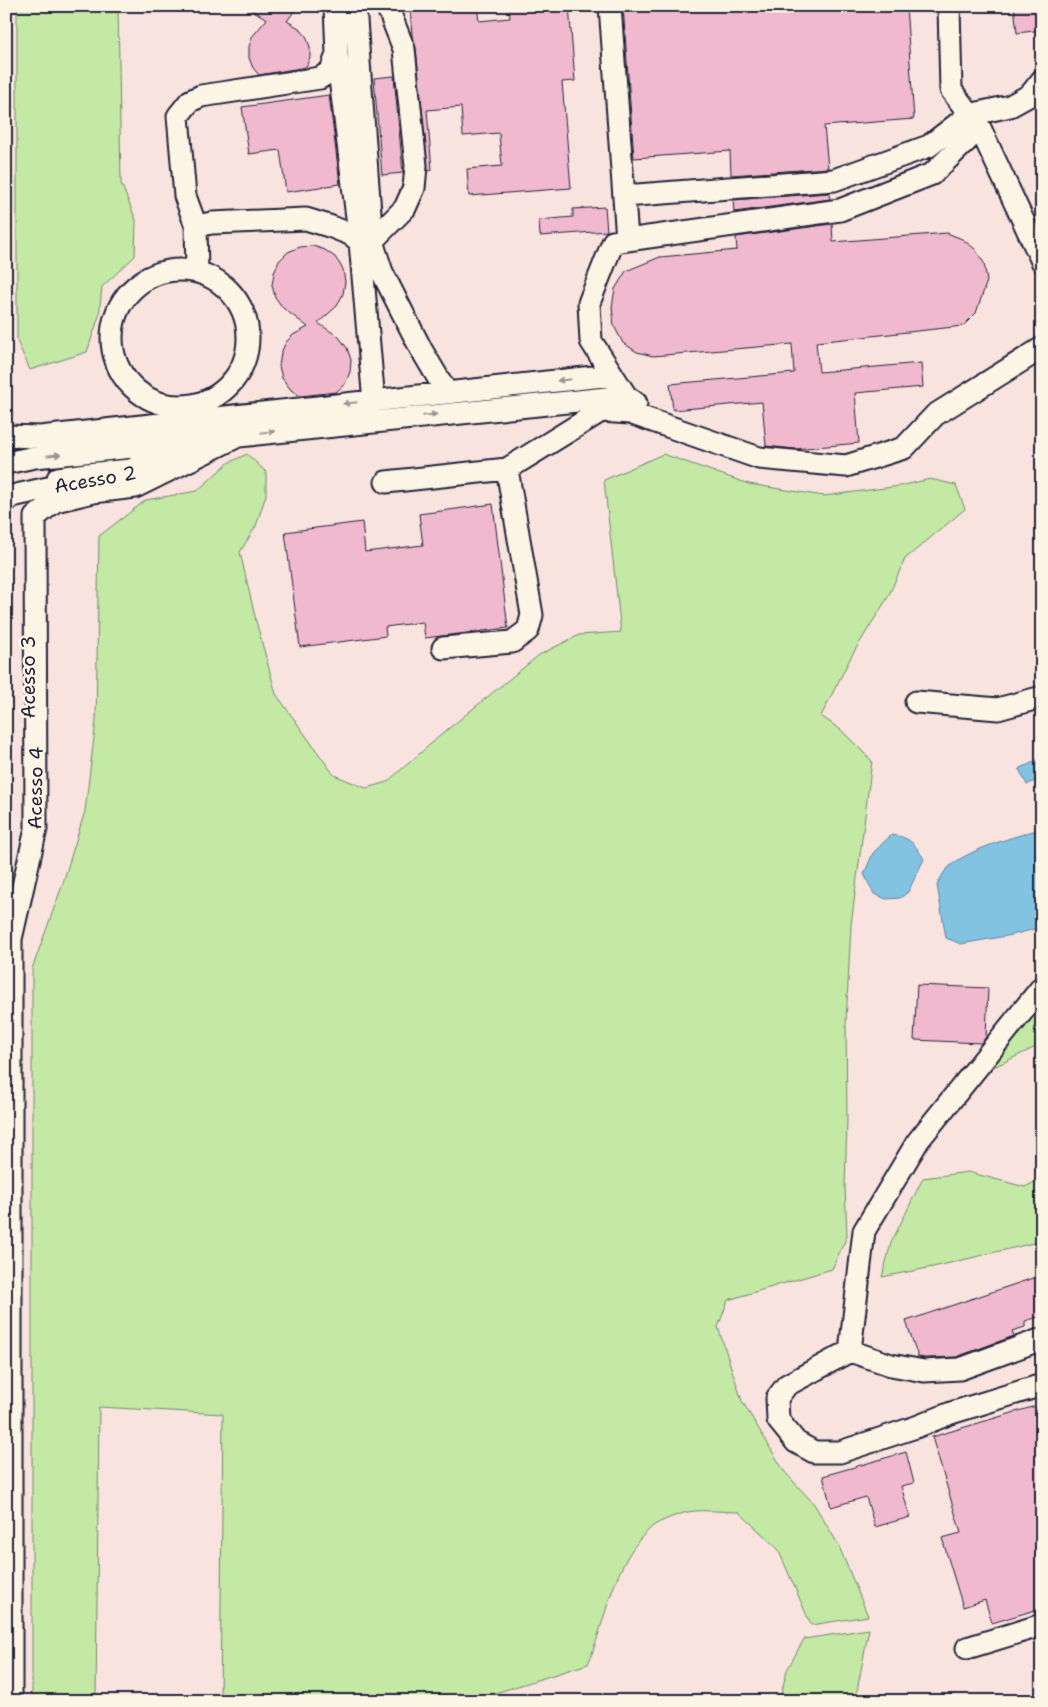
<svg xmlns="http://www.w3.org/2000/svg" width="1048" height="1707" font-family="'Shantell Sans',sans-serif">
	<style>
		.green { fill: #c3e9a4; stroke: #728670 }
		.water { fill: #82c3e2; stroke: #5c839f }
		.building { fill: #f1b9ce; stroke: #22223b }
		.lines { fill: none; stroke-linecap: round; stroke-linejoin: round }
		.minor-casing { stroke: #22223b; stroke-width: 25 }
		.minor { stroke: #fcf5e5; stroke-width: 21 }
		.oneway { fill: #9a9698 }
		.labels { text-anchor: middle; stroke-width: 5; stroke-linejoin: round; paint-order: stroke }
		.street-label { font-size: 19px; fill: #22223b; stroke: #fcf5e5 }
	</style>
	<rect width="100%" height="100%" fill="#f9e3de"/>
	<filter id="ink" filterUnits="userSpaceOnUse"><feTurbulence type="fractalNoise" baseFrequency=".02" numOctaves="2"/><feDisplacementMap in="SourceGraphic" scale="10" xChannelSelector="R" yChannelSelector="G"/><feConvolveMatrix kernelMatrix="1 2 1 2 8 2 1 2 1" color-interpolation-filters="sRGB"/></filter>
	<g filter="url(#ink)">
		<path class="green" d="M17 6H118L121 183 136 220 135 256 102 287 99 316 87 352 30 370 17 341Z
			M247 454 266 472V495L256 526 240 552 256 621 276 694 334 775 366 788 387 782 448 729 539 655 579 635 621 632 604 480 663 454 749 484 824 496 900 486 930 479 956 485 965 509 905 559 888 597 852 655 821 716 841 730 872 761 851 925 846 1022 847 1120 845 1187 847 1236 832 1269 728 1300 718 1327 742 1401 784 1471 814 1504 838 1544 868 1616 811 1625 778 1549 739 1512C724 1512 702 1509 688 1512 681 1513 658 1522 653 1526 612 1561 607 1618 588 1664L470 1701H220L223 1414 99 1407 96 1701H32V969L62 886 85 811 96 721 99 536 146 500 197 491 228 463Z
			M1042 1001V1044L994 1067 993 1052Z
			M968 1172 1025 1187 1042 1178V1241L933 1267 882 1277 891 1243 923 1178Z
			M869 1629 855 1701H760L781 1694 787 1670 804 1639Z"/>
		<path class="water" d="M1042 758V777L1027 785 1019 769Z
			M1042 828V927L1012 935 961 944 946 938 937 885C940 880 943 872 948 868 967 849 1016 837 1042 828Z
			M891 835C910 837 914 843 924 859L908 892 900 898 886 899 874 894 864 874 873 853Z"/>
		<path class="building" d="M245 6H298L287 21 299 28 306 36 310 47V57L306 67 259 75 253 68 249 58V47L252 37 267 19Z
			M410 6H451V9L477 7 479 21 510 18 509 6H569L575 81 562 82 571 188 469 196 467 169 502 166 499 133 463 136 461 107 427 110 432 170 428 171 416 48 412 36Z
			M623 6H906L914 119 824 126 828 168 731 175 730 151 634 158Z
			M1014 6H1042V30L1017 33Z
			M394 76 403 173 382 175 374 78Z
			M329 95 340 184 286 192 280 150 249 154 242 107Z
			M829 193 830 199 734 212 733 200Z
			M605 207 607 231 540 236 539 220 573 217V209Z
			M832 224 833 242 947 233 962 239 975 249 984 263 987 281 976 313 963 326 816 342 819 372 921 363 923 387 855 393 859 443 795 449 766 446 762 402 673 410 670 384 794 373 792 344 653 356 637 352 623 343 614 326 612 307 615 289 626 271 660 257 737 250 736 237Z
			M313 246 325 250 335 257 343 269 345 282 343 294 337 306 318 323 339 337 347 348 351 360 350 372 345 384 336 392 300 396 291 390 282 378 279 366 281 353 286 342 293 335 308 327 283 308 275 297 272 285 274 273 279 261 288 252 300 247Z
			M493 504 508 628 425 638 423 622 385 627 386 636 300 647 285 532 362 522 365 552 423 545 419 514Z
			M917 985 988 988 986 1037 981 1043 914 1040Z
			M1042 1275V1316L1025 1321V1327L1012 1331 1014 1336 956 1357 925 1358 918 1357 906 1321Z
			M1042 1404V1608L992 1623 985 1600 963 1607 942 1538 961 1533 932 1437Z
			M906 1452 914 1483 901 1486 910 1517 875 1527 866 1497 831 1507 823 1476Z"/>
		<g class="lines">
			<g class="minor-casing">
				<path id="minor" d="M335 6 337 54 360 242 375 414
					M355 6 372 241 382 272 421 349 447 393
					M610 6 627 239
					M949 6 951 90 980 128 1042 261
					M337 54 331 71 320 78 201 96 190 101 178 116 185 196 196 226 212 223 306 219 332 227 352 235 360 242 372 241 405 208 414 188 416 166 404 49 387 6
					M624 196 834 180 929 146 969 115 1010 106 1030 95 1042 80
					M196 226 197 272
					M112 338a68 68 0 1 1 136 0a68 68 0 1 1-136 0Z
					M636 403 626 396 591 341 589 303 613 242 840 210 932 174 980 128
					M6 436 40 437 612 375
					M6 463 35 457 626 396
					M58 478 87 474 131 470 179 447
					M386 482 507 469 601 411 630 413 759 458 846 466 904 448 935 415 1042 348
					M6 501 12 496 75 482
					M443 648 512 642 528 630 532 615 507 469
					M916 702 998 709 1042 697
					M1042 987 918 1141 864 1231 850 1351 891 1365 924 1371 960 1369 1042 1339
					M850 1351 787 1385 777 1398 778 1420 796 1442 814 1452H840L916 1427 951 1413 1042 1385
					M967 1648 1042 1625
					M11 1701V939L36 829 35 517 55 501 93 492 135 487 240 435"/>
			</g>
			<use href="#minor" class="minor"/>
		</g>
		<defs><path id="oneway-solid" d="M-6-.8H1V-3.2L6.5 0L1 3.2V.8H-6Z" transform="scale(1.25)"/></defs>
		<g class="oneway">
			<use href="#oneway-solid" transform="translate(564 380) rotate(174)"/>
			<use href="#oneway-solid" transform="translate(350 403) rotate(174)"/>
			<use href="#oneway-solid" transform="translate(430 415) rotate(-6)"/>
			<use href="#oneway-solid" transform="translate(268 432) rotate(-6)"/>
			<use href="#oneway-solid" transform="translate(54 455) rotate(-6)"/>
		</g>
	</g>
	<g class="labels">
		<g class="street-label">
			<text transform="translate(95 479) rotate(-10)" y="7">Acesso 2</text>
			<text transform="translate(28 677) rotate(-90)" y="7">Acesso 3</text>
			<text transform="translate(35 788) rotate(-89)" y="7">Acesso 4</text>
		</g>
	</g>
	<rect width="1048" height="1707" fill="none" stroke="#fcf5e5" stroke-width="25"/>
	<rect x="12" y="12" width="1023" height="1682" fill="none" stroke="#22223b" stroke-width="2" filter="url(#ink)"/>
</svg>
